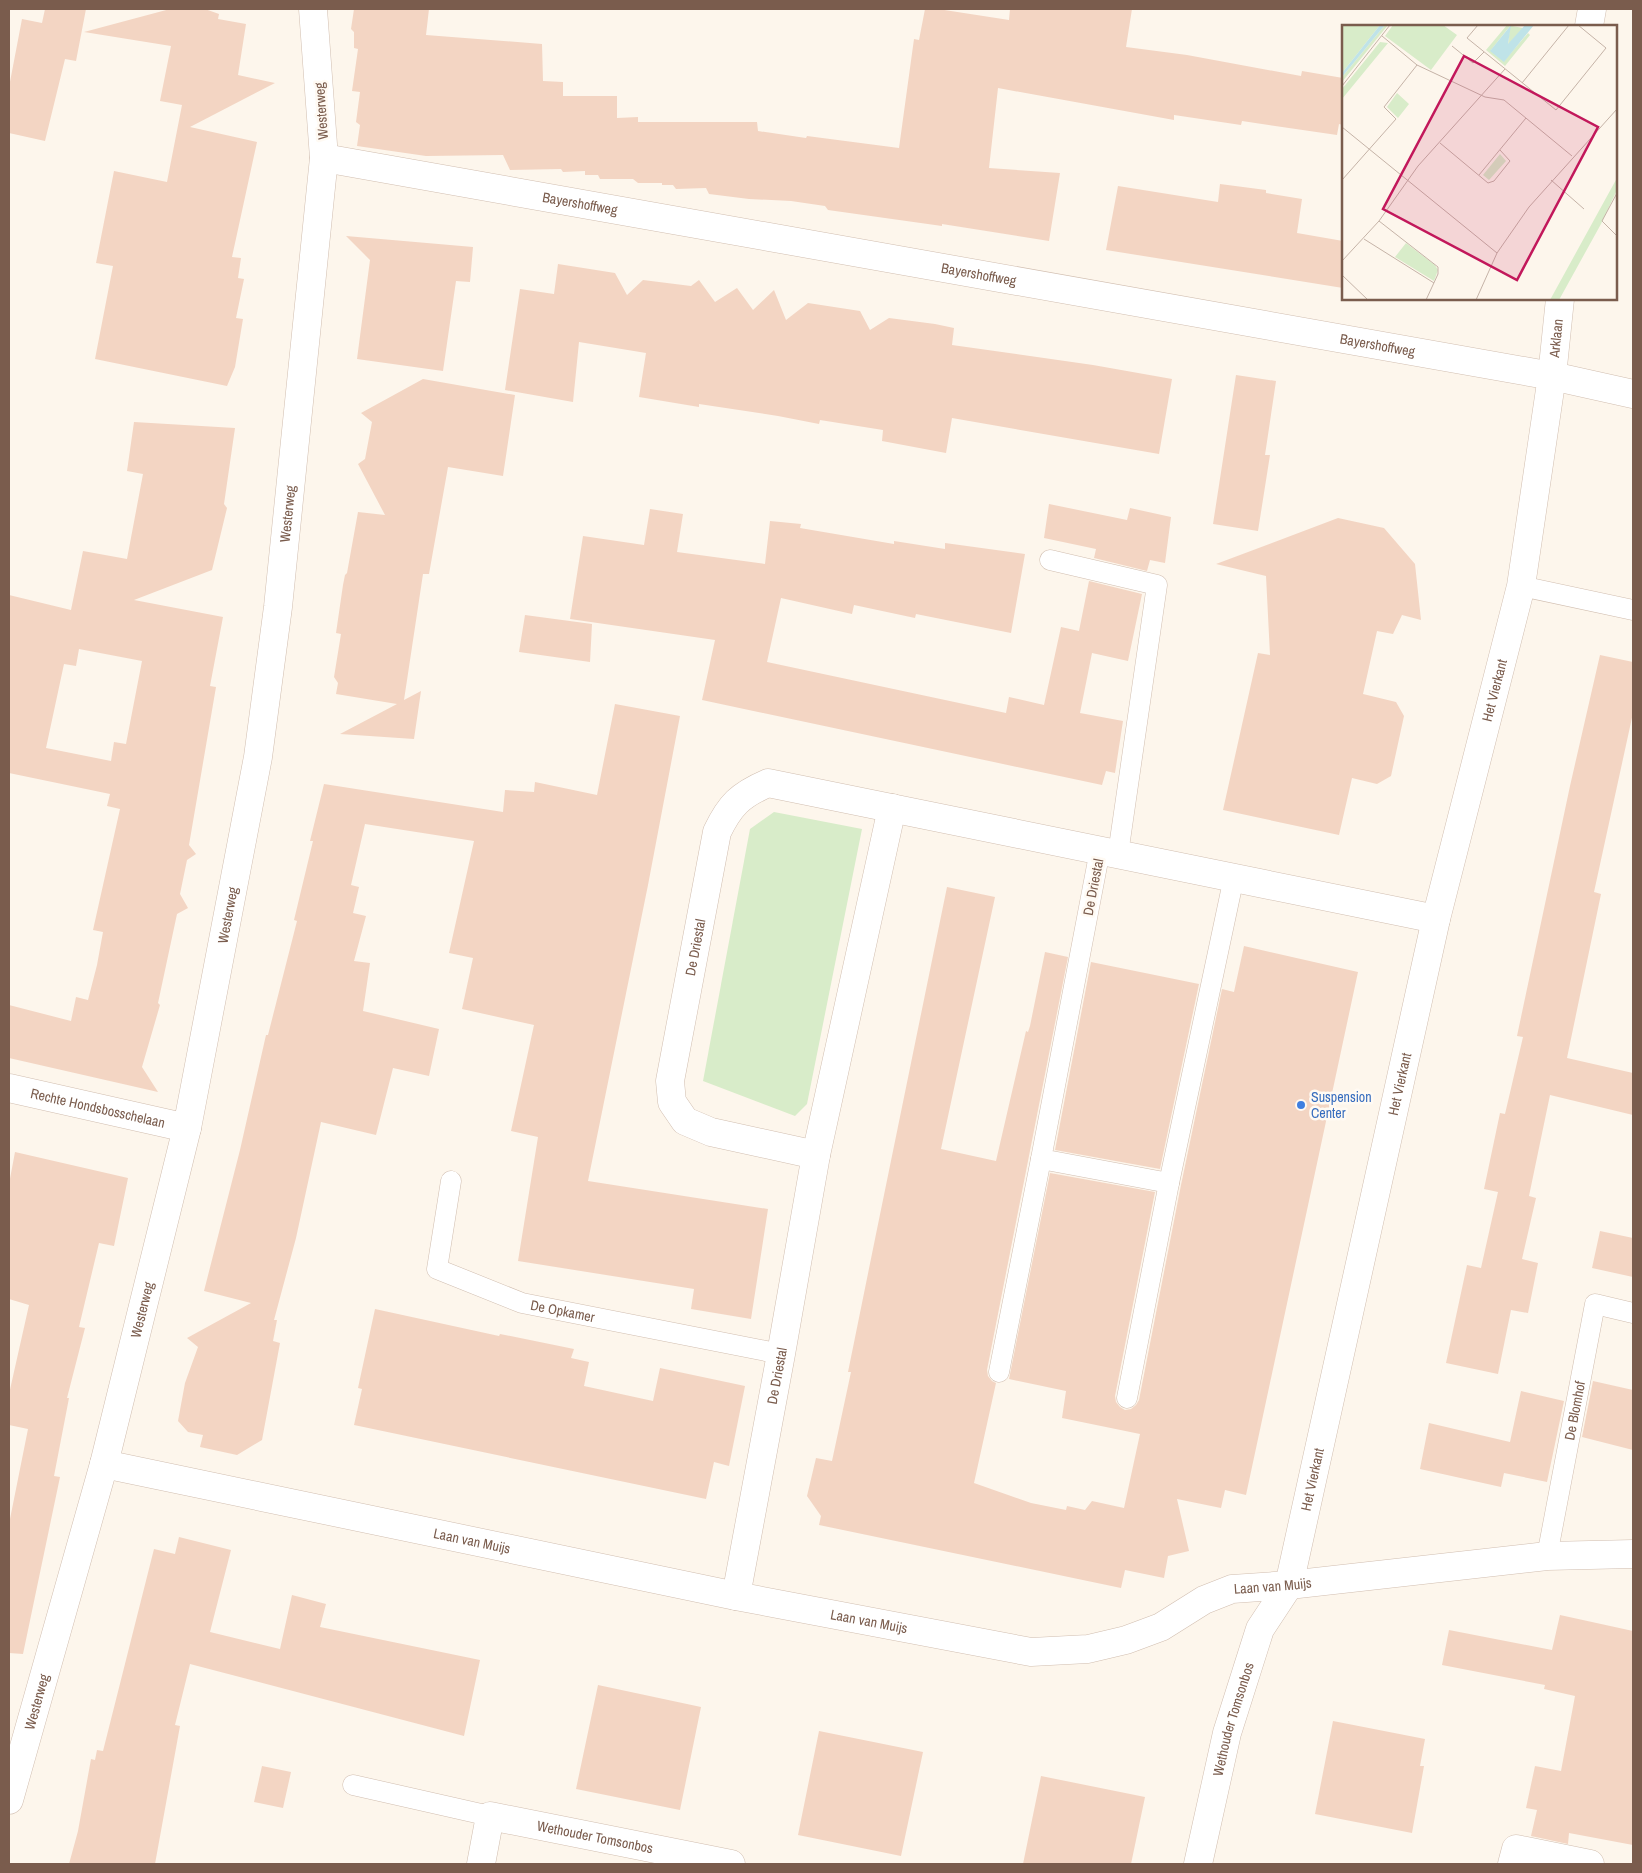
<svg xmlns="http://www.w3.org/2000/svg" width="1642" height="1873" font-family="'Archivo Narrow',sans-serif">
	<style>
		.green { fill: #d8ecc9 }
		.building { fill: #f3d5c3; fill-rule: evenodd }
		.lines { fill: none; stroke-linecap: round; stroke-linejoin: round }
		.service-casing { stroke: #d1beb0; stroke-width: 21 }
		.minor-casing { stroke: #d1beb0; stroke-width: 29 }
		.service { stroke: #fff; stroke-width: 20 }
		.minor { stroke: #fff; stroke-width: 28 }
		.shop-dot { fill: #3f7fe0; stroke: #fffaf3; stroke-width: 2 }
		.labels { text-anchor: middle; stroke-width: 5; stroke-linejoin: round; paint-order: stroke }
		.street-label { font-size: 14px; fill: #7a5c4d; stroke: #fffaf3 }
		.shop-label { font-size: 14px; fill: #366cbe; stroke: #fffaf3; text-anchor: start }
		.inset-road { fill: none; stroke: #c5b3a7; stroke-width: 1 }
		.view { fill: #c2185b; fill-opacity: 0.15; stroke: #c2185b; stroke-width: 2.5 }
		.inset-edge { fill: none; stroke: #7a5c4d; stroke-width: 2.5 }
	</style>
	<rect width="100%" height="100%" fill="#fdf6ec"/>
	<path class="green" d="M774 812 862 829 807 1104 795 1116 703 1081 750 829Z"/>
	<path class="building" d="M45 9H86L76 61 65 59 45 141 9 133V87L22 19 42 23Z
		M170 9H205L219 14 218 19 246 24 238 75 275 83 190 127 257 142 232 257 241 258 238 278 244 279 236 318 243 319 235 367 227 386 95 359 113 266 96 263 114 171 167 182 182 105 160 101 171 46 84 32Z
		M354 9H429L426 35 542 44 543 81 563 82V96H617V118L638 117V122H757L758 131 806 138 807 136 899 148 914 39 919 40 925 9H938L1009 20 1010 9H1132L1126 47 1187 55 1301 76 1302 71 1343 78V125L1339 124 1337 135 1242 121 1241 125 1174 115V120L998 88 989 168 1060 173 1049 241 942 224V226L828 210 825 206 791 201 749 199 709 194 706 188 676 189 673 185H662V183H638L633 179H600L598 175H585V171L563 172 561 169 510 170 503 155 426 156 357 146 360 125 356 122 360 92 352 91 358 49 354 48V32L351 29Z
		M1220 184 1266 190V193L1302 199 1297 233 1343 241V288L1106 250 1118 186 1218 202Z
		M346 236 473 247 470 282 456 281 443 371 357 359 370 260Z
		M558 264 615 273 627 295 643 280 691 286 699 280 715 302 737 288 753 310 774 290 786 320 808 303 860 311 870 330 889 318 935 324 954 328 952 345 1093 365 1172 379 1159 454 952 418 946 453 882 441 883 430 820 420 819 424 778 416 699 404V407L639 397 646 353 579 342 573 402 505 390 520 289 554 294Z
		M1236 375 1276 381 1265 455H1270L1258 531 1213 524Z
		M423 379 515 395 503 476 448 467 429 574H423L404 700 421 691 414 739 340 734 397 704 336 694 338 683 334 677 341 634 336 633 343 585 345 575 347 573 358 512 385 515 358 464 365 459 372 422 361 413Z
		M134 422 235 428 224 504 227 508 212 570 134 600 223 617 210 686 216 687 189 845 196 854 187 860 180 894 188 908 177 914 158 1003 160 1005 142 1067 158 1092 9 1058V1005L71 1021 76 997 88 1000 97 965 103 932 93 930 120 809 107 806 110 794 9 773V595L71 610 83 551 127 559 143 474 127 471ZM79 649 142 661 126 744 114 742 111 761 46 748 64 664 76 666Z
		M1049 504 1127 520 1130 508 1171 517 1165 563 1150 560 1147 571 1094 558 1096 549 1044 538Z
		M650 509 683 514 677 552 765 564 770 521 801 524 800 528 894 544V541L945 549V543L1025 554 1011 633 916 614 915 618 854 605 852 614 781 598 767 662 1006 713 1009 697 1044 705 1061 627 1079 631 1089 581 1142 594 1128 661 1092 653 1080 713 1123 721 1115 773 1106 771 1102 785 702 700 715 640 570 619 583 536 644 545Z
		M1338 518 1384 528 1415 564 1421 620 1402 615 1393 634 1377 631 1363 694 1396 702 1404 716 1391 776 1377 784 1352 778 1339 835 1223 810 1258 653 1270 655 1266 576 1216 564Z
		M525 615 592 624 590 662 519 652Z
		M1600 655 1633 662V713L1594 892 1601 894 1567 1058 1633 1073V1115L1550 1095 1529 1196 1536 1198 1522 1259 1538 1263 1528 1313 1511 1310 1498 1374 1446 1363 1467 1265 1481 1268 1498 1192 1484 1189 1500 1113 1505 1114 1523 1037 1517 1036 1570 786Z
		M615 704 680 716 648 885 588 1181 768 1209 751 1319 691 1309 694 1289 518 1261 538 1137 511 1131 534 1025 462 1009 473 958 449 953 474 841 365 824 351 885 359 887 353 913 366 916 354 961 370 963 363 1011 439 1029 429 1076 393 1068 376 1135 321 1122 296 1238 274 1320H277L273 1341 280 1343 262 1440 237 1455 200 1447 203 1435 188 1432 178 1421 185 1383 198 1347 187 1338 251 1303 204 1291 240 1150 266 1035H268L297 921 294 920 313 841H310L324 784 503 812 505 790 534 792 535 782 597 795Z
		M947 887 995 897 941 1149 996 1161 1026 1031 1028 1032 1030 1026 1045 952 1068 957 987 1370 988 1376 992 1381 996 1383 974 1483 1031 1503 1066 1510 1067 1506 1085 1510 1092 1501 1124 1508 1140 1434 1062 1418 1066 1391 1009 1379 1050 1173 1155 1192 1115 1396 1116 1402 1120 1407 1125 1410 1131 1409 1136 1405 1139 1400 1181 1185 1222 989 1234 992 1244 946 1358 972 1246 1495 1225 1490 1221 1508 1177 1499 1189 1551 1168 1556 1164 1578 1125 1570 1121 1588 819 1525 821 1516 807 1496 816 1458 832 1461 851 1372H848L875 1239Z
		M1091 962 1199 984 1160 1169 1055 1150Z
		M15 1152 128 1178 114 1246 99 1243 79 1327 85 1328 67 1398H69L54 1476 60 1477 23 1654 9 1653V1524L28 1429 9 1425V1394L29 1305 9 1299V1184Z
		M1600 1231 1633 1238V1277L1592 1268Z
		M375 1309 499 1336 500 1334 574 1349 571 1358 589 1362 584 1386 653 1401 660 1368 745 1386 729 1466 714 1462 706 1499 354 1425 362 1389 358 1388Z
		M1593 1381 1633 1390V1450L1582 1437Z
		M1521 1391 1564 1401 1547 1482 1504 1473 1501 1487 1420 1469 1429 1423 1510 1442Z
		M179 1537 231 1550 210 1632 280 1649 292 1595 326 1604 320 1627 480 1660 464 1736 190 1664 175 1725 180 1726 155 1864H69L78 1831 91 1759 95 1760 97 1750 103 1751 154 1549 175 1554Z
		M1560 1615 1633 1631V1845L1569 1833 1568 1844 1531 1836 1537 1810 1526 1808 1535 1766 1561 1771 1575 1696 1544 1689 1545 1685 1442 1665 1449 1630 1552 1650Z
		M598 1685 701 1707 680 1810 576 1789Z
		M1333 1721 1425 1739 1420 1766H1424L1412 1833 1315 1814Z
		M819 1731 923 1752 901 1856 798 1835Z
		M262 1766 291 1772 283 1808 254 1802Z
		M1041 1776 1145 1797 1131 1864H1023Z"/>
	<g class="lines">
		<g class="service-casing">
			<g id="service">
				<path d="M1050 560 1157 585 1118 854"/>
				<path d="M1521 586 1633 610"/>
				<path d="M1100 850 1041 1159 1169 1183 1234 877"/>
				<path id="s1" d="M451 1181 437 1269 522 1303 781 1354"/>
				<path d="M999 1372 1041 1159"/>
				<path d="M1127 1398 1169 1183"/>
				<path id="s2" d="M1547 1556 1595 1304 1633 1313"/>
				<path d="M353 1785 490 1816"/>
			</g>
		</g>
		<g class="minor-casing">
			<g id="minor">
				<path d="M1589 26 1592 9"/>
				<path id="s3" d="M324 158 1552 376 1633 394"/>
				<path id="s4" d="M9 1088 187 1128"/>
				<path id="s5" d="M816 1155 711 1132 685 1121 672 1102 670 1081 717 832C730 805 740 795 768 783L1436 919"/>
				<path id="s6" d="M104 1464 736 1596 1031 1652 1088 1649 1126 1640 1161 1627 1204 1600 1232 1589 1289 1585 1547 1556 1633 1554"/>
				<path id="s7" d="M736 1596 781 1354 816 1155 892 808"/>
				<path id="s8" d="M9 1800 104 1464 187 1128 258 757 278 607 324 158 313 9"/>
				<path id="s9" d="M481 1864 490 1816 731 1864"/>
				<path id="s10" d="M1198 1864 1227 1733 1260 1629 1289 1585 1436 919 1521 586 1552 376 1560 299"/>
				<path d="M1512 1864 1516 1849 1590 1864"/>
			</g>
		</g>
		<use href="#service" class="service"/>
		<use href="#minor" class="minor"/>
	</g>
	<circle class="shop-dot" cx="1301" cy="1105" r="5"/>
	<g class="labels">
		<g class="street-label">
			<text transform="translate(321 111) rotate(-94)" y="5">Westerweg</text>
			<text dy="5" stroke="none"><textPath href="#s3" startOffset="260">Bayershoffweg</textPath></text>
			<text dy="5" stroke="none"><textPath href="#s3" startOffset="665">Bayershoffweg</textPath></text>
			<text dy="5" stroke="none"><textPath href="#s10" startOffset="1572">Arklaan</textPath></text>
			<text dy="5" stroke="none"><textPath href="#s3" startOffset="1070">Bayershoffweg</textPath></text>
			<text dy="5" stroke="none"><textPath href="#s8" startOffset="1318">Westerweg</textPath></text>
			<text dy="5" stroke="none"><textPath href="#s10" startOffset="1214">Het Vierkant</textPath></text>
			<text transform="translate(1093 887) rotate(-79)" y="5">De Driestal</text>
			<text dy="5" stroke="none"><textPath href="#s8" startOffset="912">Westerweg</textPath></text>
			<text dy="5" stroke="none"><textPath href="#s5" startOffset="316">De Driestal</textPath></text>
			<text dy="5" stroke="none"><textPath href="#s10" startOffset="809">Het Vierkant</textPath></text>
			<text dy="5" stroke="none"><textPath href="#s4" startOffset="91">Rechte Hondsbosschelaan</textPath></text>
			<text dy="5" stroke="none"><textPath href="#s8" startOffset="508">Westerweg</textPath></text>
			<text dy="5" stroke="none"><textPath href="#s1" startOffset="222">De Opkamer</textPath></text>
			<text dy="5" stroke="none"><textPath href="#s7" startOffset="224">De Driestal</textPath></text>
			<text dy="5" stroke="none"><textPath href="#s2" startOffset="148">De Blomhof</textPath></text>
			<text dy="5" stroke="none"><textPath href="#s10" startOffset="404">Het Vierkant</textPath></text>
			<text dy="5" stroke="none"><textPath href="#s6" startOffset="376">Laan van Muijs</textPath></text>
			<text dy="5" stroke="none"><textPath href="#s6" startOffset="1201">Laan van Muijs</textPath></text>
			<text dy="5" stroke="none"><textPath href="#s6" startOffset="781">Laan van Muijs</textPath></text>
			<text dy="5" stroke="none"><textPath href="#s8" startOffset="102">Westerweg</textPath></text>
			<text dy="5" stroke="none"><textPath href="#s10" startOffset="149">Wethouder Tomsonbos</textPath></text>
			<text dy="5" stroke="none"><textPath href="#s9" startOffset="156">Wethouder Tomsonbos</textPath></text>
		</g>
		<g class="shop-label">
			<text x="1311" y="1102">Suspension<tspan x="1311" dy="16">Center</tspan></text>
		</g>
	</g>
	<g transform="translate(1342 25)">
		<rect width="275" height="275" fill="#fdf6ec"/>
		<path d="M0 0H38L0 48ZM43 0H46L0 57V52ZM51 0H101L115 10 89 45 43 11ZM165 0 181 3 166 20 168 1 149 25 162 36 186 8 188 10 163 41 144 25ZM38 17 46 18 0 74V64ZM55 68 67 79 56 93 45 82ZM158 129 164 136 147 155 141 150ZM275 153V165L259 199 217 275H208ZM64 218 93 240 96 245 92 256 53 232Z" fill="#d8ecc9"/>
		<path d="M38 0H43L0 52V48ZM169 0 166 19 183 0H192L162 37 148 26Z" fill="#bfe3e8"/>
		<path class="inset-road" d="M136 0 125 13 214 85 264 23 236 0M40 11 75 40 143 72 162 75 230 131M110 21 131 38 142 27M180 58 227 0M0 61 48 0M0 102 155 228M98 118 146 158 152 156 168 136 158 125M137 150 184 93M0 155 54 94 42 82 75 40M209 155 242 184M275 168 260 196 275 211M37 196 96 242V249L84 275M22 214 92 258M0 236 37 196 76 141 163 44M0 250 26 275M134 275 155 228 187 182 275 84"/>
		<path class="view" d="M122 31 256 102 175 255 41 184Z"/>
		<rect width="275" height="275" class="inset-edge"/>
	</g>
	<rect width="1642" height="1873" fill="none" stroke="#7a5c4d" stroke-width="20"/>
</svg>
